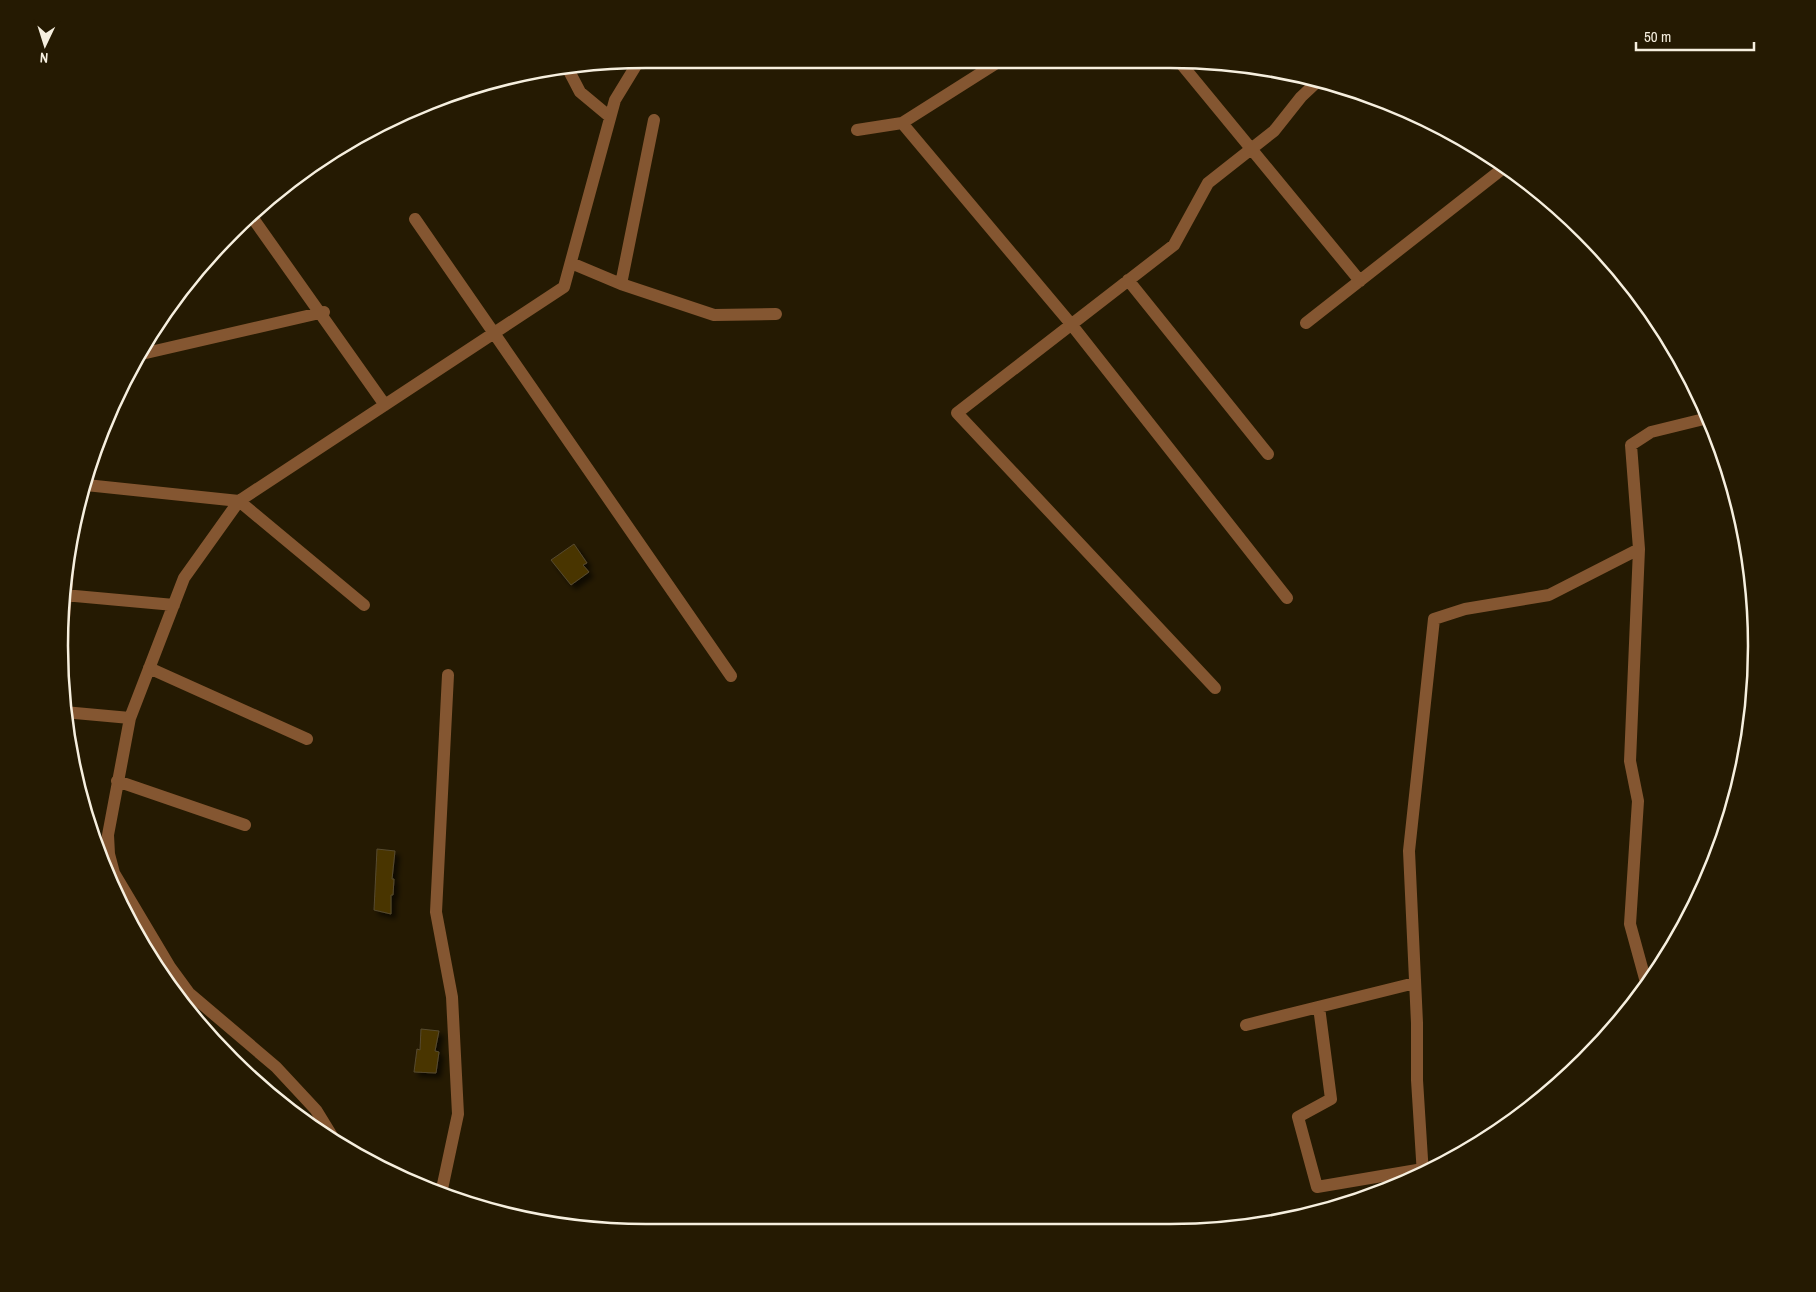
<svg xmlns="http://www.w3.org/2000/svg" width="1816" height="1292" font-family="'Archivo Narrow',sans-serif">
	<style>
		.building { fill: #493500; stroke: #564a2f; filter: url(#shadow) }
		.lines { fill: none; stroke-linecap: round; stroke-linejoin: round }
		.minor { stroke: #845631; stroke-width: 12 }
		.rim { fill: none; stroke: #f6efdf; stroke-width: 2.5 }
	</style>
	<defs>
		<filter id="shadow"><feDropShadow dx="4.5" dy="4.5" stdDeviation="2.5" flood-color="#0009"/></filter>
	</defs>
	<rect width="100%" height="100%" fill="#251a02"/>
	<path class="building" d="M574 544 587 563 583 565 589 572 571 585 551 560Z
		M377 849 395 851 392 879H394L393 895H391V914L374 910Z
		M421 1029 439 1031 435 1051 439 1052 436 1073 414 1072 417 1049 420 1050Z"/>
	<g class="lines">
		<path class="minor" d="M1178 60 1360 281
			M568 69 580 92 610 117
			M902 123 1071 324 1287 598
			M857 130 902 123 1003 59
			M252 217 385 405
			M415 219 731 676
			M571 263 621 284 714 315 776 314
			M1128 280 1268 454
			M621 284 654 120
			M1306 323 1506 166
			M138 352 146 353 324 312
			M86 485 239 501 364 605
			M1639 549 1630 761 1638 801 1630 924 1647 986
			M64 595 174 605
			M64 618 70 545
			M149 668 307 739
			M1215 688 957 413 1174 245 1208 183 1274 131 1301 97 1319 80
			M64 712 130 718
			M117 781 245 825
			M1319 1007 1331 1099 1298 1117 1317 1187 1423 1169
			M1246 1025 1415 983
			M335 1141 316 1110 276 1067 189 993 170 967 114 873 109 854 108 835 130 718 184 578 239 501 564 287 615 100 640 59
			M1423 1175 1417 1080V1023L1409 851 1434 619 1465 609 1549 595 1639 549 1631 445 1651 432 1708 418
			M432 1190 442 1189 458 1114 452 997 436 912 448 675"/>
	</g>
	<path d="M0 0H1816V1292H0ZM646 68H1170A578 578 0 0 1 1748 646V646A578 578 0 0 1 1170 1224H646A578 578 0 0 1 68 646V646A578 578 0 0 1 646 68Z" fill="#251a02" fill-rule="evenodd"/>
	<path class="rim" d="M646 68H1170A578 578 0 0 1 1748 646V646A578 578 0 0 1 1170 1224H646A578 578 0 0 1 68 646V646A578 578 0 0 1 646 68Z"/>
	<g transform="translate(45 45) rotate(184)" stroke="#251a02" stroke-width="4" paint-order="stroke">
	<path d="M0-4L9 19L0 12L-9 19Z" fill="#f6efdf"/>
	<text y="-8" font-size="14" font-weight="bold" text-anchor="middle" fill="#f6efdf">N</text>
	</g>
	<path d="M1636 42v8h118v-8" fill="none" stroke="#f6efdf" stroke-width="2.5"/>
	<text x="1644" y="42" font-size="15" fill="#f6efdf" stroke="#251a02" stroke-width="4" paint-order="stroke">50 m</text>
</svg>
